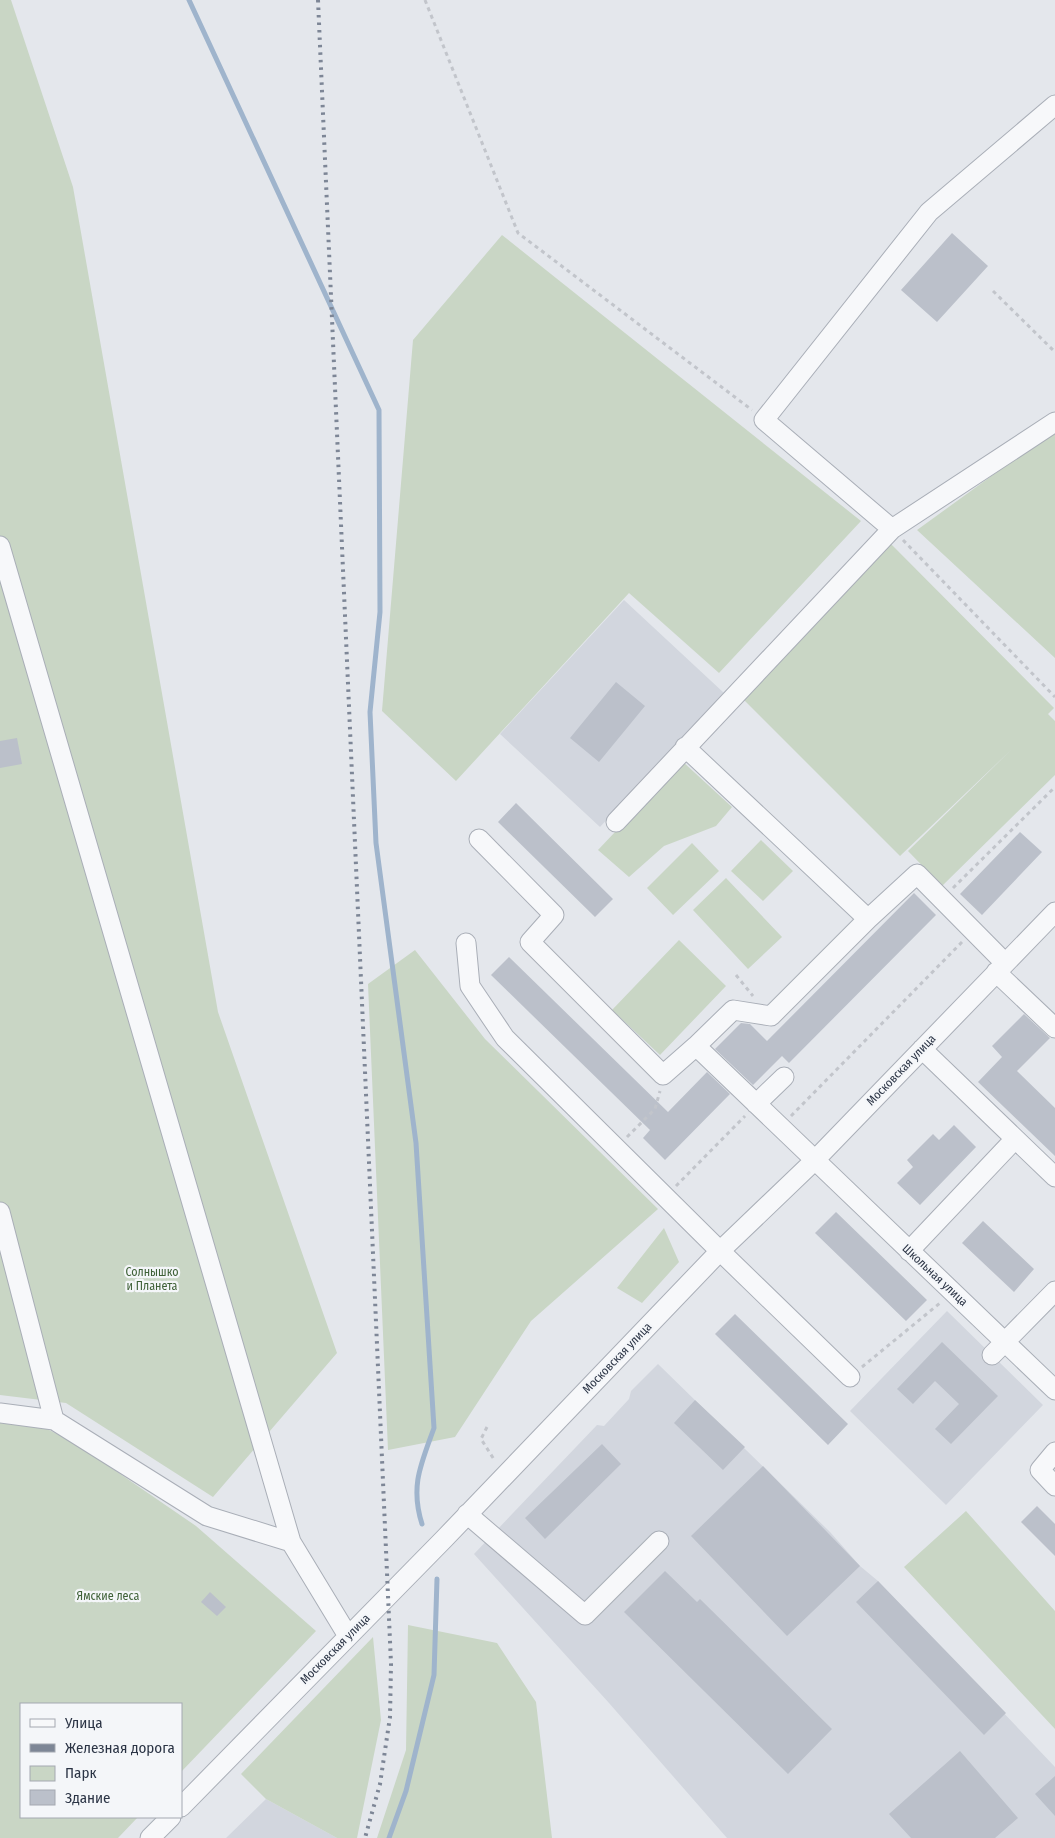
<svg xmlns="http://www.w3.org/2000/svg" width="1055" height="1838" font-family="'Fira Sans Condensed',sans-serif">
	<style>
		.built { fill: #d2d6de }
		.green { fill: #c9d6c5 }
		.lines { fill: none; stroke-linecap: round; stroke-linejoin: round }
		.stream { stroke: #9fb4cc; stroke-width: 5 }
		.building { fill: #bbc0ca }
		.minor-casing { stroke: #a9aeb7; stroke-width: 21 }
		.path { stroke: #c2c5cb; stroke-width: 3; stroke-dasharray: 4 4; stroke-linecap: butt }
		.minor { stroke: #f7f8fa; stroke-width: 19 }
		.rail { stroke: #7d8696; stroke-width: 4; stroke-dasharray: 2.5 5; stroke-linecap: butt }
		.labels { text-anchor: middle; stroke-width: 4.5; stroke-linejoin: round; paint-order: stroke }
		.street-label { font-size: 12px; fill: #2b3445; stroke: #f4f6f9 }
		.park-label { font-size: 12px; fill: #3f6138; stroke: #f4f6f9 }
	</style>
	<rect width="100%" height="100%" fill="#e4e7ec"/>
	<path class="built" d="M624 600 724 693 600 827 500 734Z
		M947 1311 1043 1405 946 1505 850 1411Z
		M658 1364 830 1532 860 1566 878 1581 1055 1767V1838H727L609 1703 474 1554 597 1425 604 1426 629 1399 631 1391Z
		M266 1799 337 1838H226Z"/>
	<path class="green" d="M0 0H11L73 187 218 1012 337 1353 213 1497 66 1403 0 1395Z
		M502 235 861 521 719 673 629 593 456 781 382 711 413 340Z
		M1055 430V658L917 530Z
		M889 542 1054 708 1048 714 1055 721V775L942 886 908 851 1012 749 900 856 744 700Z
		M682 761 732 807 716 826 664 846 629 877 598 850Z
		M761 840 793 871 763 901 731 871Z
		M692 843 719 871 673 915 647 888Z
		M726 878 782 937 748 969 693 910Z
		M679 940 726 986 660 1055 612 1010Z
		M415 950 485 1039 658 1209 531 1321 455 1437 388 1450 368 984Z
		M664 1228 679 1262 642 1303 617 1288Z
		M0 1423 47 1429 75 1443 196 1526 316 1631 181 1772V1704H21V1817H138L118 1838H0Z
		M966 1511 1055 1611V1729L904 1567Z
		M408 1625 497 1643 536 1702 552 1838H377L406 1750Z
		M373 1637 381 1720 357 1838H337L266 1799 241 1774Z"/>
	<g class="lines">
		<path class="stream" d="M189 0 379 410 380 612 370 712 376 843 416 1143 434 1428C421 1464 410 1486 422 1524
			M389 1838 406 1791 434 1675 437 1579"/>
	</g>
	<path class="building" d="M952 233 988 266 937 322 901 290Z
		M616 682 645 706 599 762 570 738Z
		M17 738 22 764 0 768V741Z
		M516 803 613 899 595 917 498 822Z
		M1020 832 1042 852 982 915 960 894Z
		M914 893 936 915 789 1063 782 1056 753 1085 715 1049 741 1023 750 1024 767 1041Z
		M509 957 668 1112 707 1072 730 1094 665 1160 643 1138 650 1130 491 975Z
		M1024 1014 1050 1038 1017 1071 1055 1108V1156L978 1082 1002 1057 992 1046Z
		M954 1125 976 1147 920 1205 897 1183 913 1167 907 1160 933 1134 939 1140Z
		M836 1212 927 1300 906 1321 815 1233Z
		M983 1221 1034 1269 1014 1292 962 1243Z
		M735 1314 848 1424 828 1445 715 1334Z
		M942 1342 998 1396 951 1444 935 1429 959 1404 935 1381 913 1404 897 1389Z
		M695 1400 745 1447 723 1470 674 1423Z
		M602 1444 621 1464 545 1539 525 1518Z
		M763 1466 860 1566 787 1636 691 1536Z
		M1037 1506 1055 1524V1556L1021 1522Z
		M665 1571 697 1602 700 1599 832 1729 788 1774 624 1612Z
		M878 1581 1006 1713 984 1735 856 1602Z
		M210 1592 226 1607 217 1616 201 1602Z
		M960 1751 1018 1818 995 1838H911L889 1814Z
		M1055 1776V1816L1035 1794Z"/>
	<g class="lines">
		<g class="minor-casing">
			<path id="minor" d="M892 529 764 420 929 212 1055 105
				M0 546 291 1542 348 1636
				M685 747 868 919
				M616 822 892 529 1055 422
				M479 839 554 915 530 942 663 1075 696 1046
				M466 943 470 986 505 1038 720 1251 850 1377
				M1005 963 917 874 868 919 771 1016 733 1010 696 1046 1055 1390
				M996 972 1055 1028
				M922 1049 1055 1177
				M756 1104 784 1077
				M0 1212 54 1420
				M909 1251 1015 1139
				M992 1355 1055 1291
				M0 1413 54 1420 207 1516 291 1542
				M1055 1452 1040 1470 1055 1486
				M467 1514 585 1615 659 1541
				M181 1807 444 1539 720 1251 814 1161 1055 912
				M150 1838 171 1817"/>
		</g>
		<path class="path" d="M425 0 518 233 752 410
			M993 291 1055 352
			M903 540 1055 697
			M953 888 1055 787
			M736 975 753 996
			M791 1116 962 942
			M627 1137 655 1109 660 1091
			M676 1186 745 1116
			M862 1367 940 1303
			M487 1427 481 1439 495 1461"/>
		<use href="#minor" class="minor"/>
		<path class="rail" d="M318 0 391 1664 390 1717 380 1784 365 1838"/>
	</g>
	<g class="labels">
		<g class="street-label">
			<text transform="translate(901 1070) rotate(-46)" y="4">Московская улица</text>
			<text transform="translate(935 1275) rotate(43)" y="4">Школьная улица</text>
			<text transform="translate(617 1358) rotate(-46)" y="4">Московская улица</text>
			<text transform="translate(335 1649) rotate(-45)" y="4">Московская улица</text>
		</g>
		<g class="park-label">
			<text x="152" y="1276">Солнышко<tspan x="152" dy="14">и Планета</tspan></text>
			<text x="108" y="1600">Ямские леса</text>
		</g>
	</g>
	<rect x="20" y="1703" width="162" height="115" fill="#f4f6f9" stroke="#a4a8b1"/>
	<rect x="30" y="1719" width="25" height="8" fill="#f7f8fa" stroke="#a4a8b1"/>
	<text x="65" y="1728" font-size="15" fill="#2b3445">Улица</text>
	<rect x="30" y="1744" width="25" height="8" fill="#7d8696" stroke="#a4a8b1"/>
	<text x="65" y="1753" font-size="15" fill="#2b3445">Железная дорога</text>
	<rect x="30" y="1766" width="25" height="15" fill="#c9d6c5" stroke="#a4a8b1"/>
	<text x="65" y="1778" font-size="15" fill="#2b3445">Парк</text>
	<rect x="30" y="1790" width="25" height="15" fill="#bbc0ca" stroke="#a4a8b1"/>
	<text x="65" y="1803" font-size="15" fill="#2b3445">Здание</text>
</svg>
